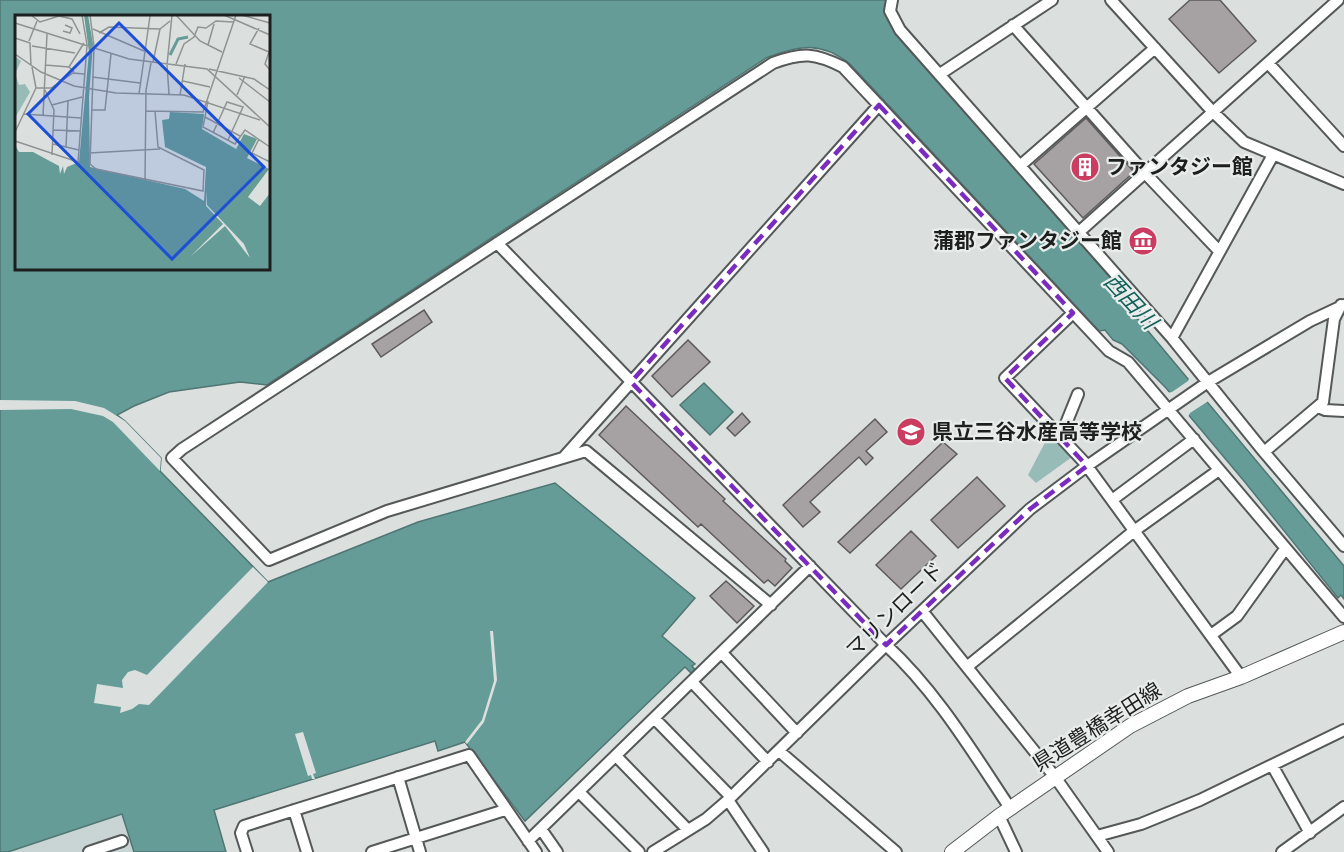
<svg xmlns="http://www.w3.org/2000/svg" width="1344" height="852" font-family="Jost,'Noto Sans JP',sans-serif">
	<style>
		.built { fill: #c8d5d4 }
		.green { fill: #97bcb8 }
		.water { fill: #659c98; stroke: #4f7673; stroke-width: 1.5; fill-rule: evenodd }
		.pier { fill: #dbe0df }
		.building { fill: #a6a1a2; stroke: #5e5a5a; stroke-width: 1.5 }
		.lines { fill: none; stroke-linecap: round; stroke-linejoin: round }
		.minor-casing { stroke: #545858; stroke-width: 14 }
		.major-casing { stroke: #545858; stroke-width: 16 }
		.minor { stroke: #fff; stroke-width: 10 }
		.major { stroke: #fff; stroke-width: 14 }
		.marked { fill: none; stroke: #7b2cbf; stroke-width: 4.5; stroke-dasharray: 12 8; stroke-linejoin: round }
		.labels { text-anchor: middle; stroke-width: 4.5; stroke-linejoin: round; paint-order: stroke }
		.poi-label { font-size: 21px; font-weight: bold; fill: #1d1f1e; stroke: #e8edec; text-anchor: start }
		.street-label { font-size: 21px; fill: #1d1f1e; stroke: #e8edec }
		.water-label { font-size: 22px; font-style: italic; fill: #14615c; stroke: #e8edec }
		.inset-river { fill: none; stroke: #659c98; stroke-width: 3 }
		.inset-road { fill: none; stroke: #8f9392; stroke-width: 1.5 }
		.view { fill: #1d4ed8; fill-opacity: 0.15; stroke: #1d4ed8; stroke-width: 3 }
		.inset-edge { fill: none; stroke: #1d1f1e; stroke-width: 3 }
	</style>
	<rect width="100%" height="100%" fill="#dbe0df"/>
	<path class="built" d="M122 814 134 852H8Z"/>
	<path class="green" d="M1050 433 1072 457 1036 483 1028 475Z"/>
	<path class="water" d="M0 0H887C886 16 888 23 898 36L1130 300 1128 307 1344 566V599L1341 595 1338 598 1244 481 1166 388 1122 344 1113 340 1105 330 1099 331 850 64C821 41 799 45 766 58L267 385 240 382 169 392 134 406 117 415 125 421 161 458 160 471 268 582 418 522 555 483 695 598 662 636 695 664 692 666 696 671 693 675 685 667 525 821 465 742 438 751 435 741 214 810 226 852H134L122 814 8 852H0ZM16 16H268V268H16Z
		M704 383 733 412 710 435 680 405Z"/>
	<path class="pier" d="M1190 376 1210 400 1190 413 1187 419 1166 393 1172 392 1188 381Z
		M0 400 75 401 104 408 125 421 161 458 160 471 113 422 103 416 71 409 0 410Z
		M253 567 268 582 149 705 139 704 132 709 120 713 121 707 94 703 97 684 123 688 122 680 128 672 135 670 147 675Z
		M490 631H493L497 680 484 722 467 744 465 742 482 720 494 681Z
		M303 732 316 773 313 774 315 779H312L311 775 308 776 295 734Z"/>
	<path class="building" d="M1190 0H1220L1256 41 1219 73 1169 19Z
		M1086 118 1134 172 1083 218 1034 164Z
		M424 310 432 322 381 357 372 344Z
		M688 340 710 362 672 397 652 376Z
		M626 406 725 499 723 501 786 559 785 561 792 568 775 586 768 580 764 583 701 524 698 527 599 435Z
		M742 413 750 422 735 436 727 428Z
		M875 419 887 432 866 451 873 458 866 465 859 457 810 502 820 512 803 527 783 505Z
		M943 442 957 454 850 553 838 542Z
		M977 477 1005 506 958 548 931 520Z
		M911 531 936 556 901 589 876 565Z
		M726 581 754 606 737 623 710 596Z"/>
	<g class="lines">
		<g class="minor-casing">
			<path id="minor" d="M892 0 890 11 900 30 1172 338 1264 452 1344 546
				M1111 0 1212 111 1244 142 1344 184
				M1013 25 1144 172 1219 251
				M1268 63 1344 146
				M940 74 1052 0
				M1021 165 1155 48
				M1079 232 1338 0
				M497 243 886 645C936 691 972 751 1010 808
				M1073 313 1005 378 1084 462 1241 677
				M1172 338 1273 155
				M1318 407 1325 410 1344 411
				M1061 436 1078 394
				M1264 452 1323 402 1334 319 1341 305
				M564 457 879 105
				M1112 500 1194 439
				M771 605 586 451 387 511 269 560 172 458 182 449 773 63C803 52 815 53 843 67L1109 351 1128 362 1344 617
				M922 611 1055 777 1108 852
				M1211 635 1237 616 1285 549
				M722 653 797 733
				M968 666 1134 531 1219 470
				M692 682 768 762
				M655 719 731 797
				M779 751 896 852
				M616 756 688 830
				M1272 765 1310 833
				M398 777 420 852
				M579 792 639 852
				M728 800 763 852
				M294 810 307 852
				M999 816 1016 852
				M541 829 557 852
				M1097 836 1141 824 1200 800 1344 730
				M528 841 810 566
				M89 852 122 841
				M247 852 241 833 244 826 469 755 536 852
				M372 852 505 810
				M653 852 706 819 728 800 886 645 1030 509 1087 466 1208 382 1310 321 1344 305
				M1282 852 1344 807"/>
		</g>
		<g class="major-casing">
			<path id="major" d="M952 852 999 816 1130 726 1188 696 1241 677 1344 632"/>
		</g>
		<use href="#minor" class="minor"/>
		<use href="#major" class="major"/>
	</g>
	<path class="marked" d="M879 105 1073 313 1005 378 1087 466 1030 509 886 645 631 382Z"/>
	<defs>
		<g id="building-disc" transform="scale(1.5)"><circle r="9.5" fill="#cb3c61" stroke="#e8edec"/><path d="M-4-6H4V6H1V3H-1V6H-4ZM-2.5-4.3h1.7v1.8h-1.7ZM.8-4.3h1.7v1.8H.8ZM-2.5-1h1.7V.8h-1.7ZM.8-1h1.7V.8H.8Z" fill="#fff"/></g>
		<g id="museum-disc" transform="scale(1.5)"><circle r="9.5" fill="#cb3c61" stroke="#e8edec"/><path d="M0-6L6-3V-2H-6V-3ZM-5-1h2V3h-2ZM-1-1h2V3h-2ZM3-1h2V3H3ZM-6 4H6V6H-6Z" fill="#fff"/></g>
		<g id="school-disc" transform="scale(1.5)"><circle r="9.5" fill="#cb3c61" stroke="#e8edec"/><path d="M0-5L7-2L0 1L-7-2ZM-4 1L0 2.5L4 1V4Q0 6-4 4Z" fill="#fff"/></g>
	</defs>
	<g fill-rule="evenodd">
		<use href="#building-disc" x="1085" y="167"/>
		<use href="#museum-disc" x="1143" y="241"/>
		<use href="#school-disc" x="911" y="432"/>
	</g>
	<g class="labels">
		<g class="poi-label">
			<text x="1106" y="174">ファンタジー館</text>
			<text x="1122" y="248" text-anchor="end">蒲郡ファンタジー館</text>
			<text x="932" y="439">県立三谷水産高等学校</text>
		</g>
		<g class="street-label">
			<text transform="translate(895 610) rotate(-44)" y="7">マリンロード</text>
			<text transform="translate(1097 727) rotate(-32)" y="7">県道豊橋幸田線</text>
		</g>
		<g class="water-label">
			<text transform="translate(1131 301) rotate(47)" y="8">西田川</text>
		</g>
	</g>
	<g transform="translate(15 15)">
		<rect width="255" height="255" fill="#dbe0df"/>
		<path d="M0 41 6 46 0 59 4 70 10 69 15 77 0 103Z" fill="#97bcb8"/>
		<path d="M69 0H73L78 29 74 82 75 152 170 174 189 186 191 152 150 132 147 105 154 104 155 97 189 99 187 114 221 134 229 119 242 124 232 143 254 154 233 182 245 191 255 178V255H0V130L4 137H18L44 151 45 159 48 151 49 159 52 152 64 147 74 37Z" fill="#659c98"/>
		<path d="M191 176 192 190 229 229 235 243 210 211 175 242 208 209 191 191Z" fill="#dbe0df"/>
		<path class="inset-river" d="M155 40 163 24 173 22"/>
		<path class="inset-road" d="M16 0 25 7 44 1 57 4 65 19M75 0 79 31 75 149 81 154 188 176 189 155 143 132 140 96M132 0H156M161 0 185 26 207 37M209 0 255 20M227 0 255 8M0 8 114 44 192 54 255 112M244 13 235 29 254 37 250 49 255 55M78 14 129 36M48 16 55 18 57 13 50 10M84 18 94 12 145 14 155 6M0 23 15 28 16 50M14 26 22 6M193 30 199 9M17 31 60 38M0 39 26 57 59 71 101 78 169 80 245 105M138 47 145 14M161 49 169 29 179 22 183 12 191 13 201 6 218 7M30 50 54 52 59 57M54 52 69 28M194 54 239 64 255 75M77 62 125 68M224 63 255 87M168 66 195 72M21 73H36L58 58 69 59M30 75 39 95 37 140M124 79 135 1M154 79 152 50 157 0M165 80 170 49M222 80 230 61M193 86 188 112 220 129 230 115 255 132M37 90 67 82M76 95H90L96 39M131 96 189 97M188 97 221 0M9 99 66 103M28 101 32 19M190 102 225 121M38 115 65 116M0 117 21 73 17 52M198 118 212 87 228 92 213 125M244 124 237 138 255 147M0 126 63 147 72 30 67 0M38 129 64 135M51 132 53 86M74 138 145 134M130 164 131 75 136 48"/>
		<path class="view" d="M104 8 249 152 157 244 13 99Z"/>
		<rect width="255" height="255" class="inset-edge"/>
	</g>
</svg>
